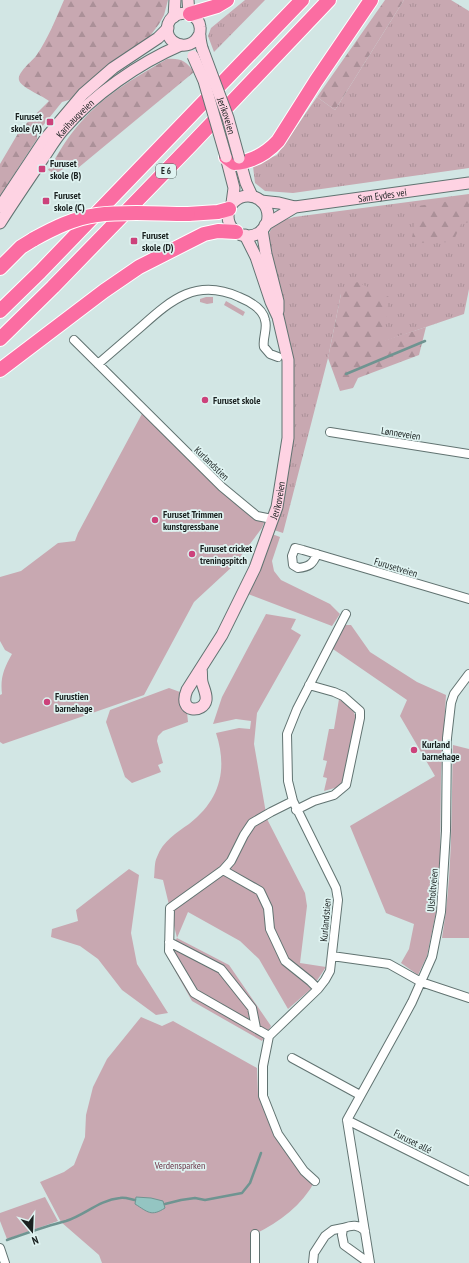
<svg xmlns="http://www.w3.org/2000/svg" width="469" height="1263" font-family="'PT Sans Narrow',sans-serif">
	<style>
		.grass { fill: url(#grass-tufts) }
		.forest { fill: url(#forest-firs) }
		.park { fill: #c8a8b1 }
		.water { fill: #94c5c2; stroke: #6f9491 }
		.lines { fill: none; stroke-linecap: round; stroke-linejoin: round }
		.stream { stroke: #6f9491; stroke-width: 2.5 }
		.street-casing { stroke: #617371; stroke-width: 10 }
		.secondary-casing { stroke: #617371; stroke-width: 13 }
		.highway-casing { stroke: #fff; stroke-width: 16 }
		.street { stroke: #fff; stroke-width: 8 }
		.secondary { stroke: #fed3e3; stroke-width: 11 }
		.highway { stroke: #fb6da2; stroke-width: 14 }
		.secondary-bridge-casing { stroke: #617371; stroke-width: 13; stroke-linecap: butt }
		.highway-bridge-casing { stroke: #fff; stroke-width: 16; stroke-linecap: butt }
		.secondary-bridge { stroke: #fed3e3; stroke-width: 11 }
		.highway-bridge { stroke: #fb6da2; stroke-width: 14 }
		.poi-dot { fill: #cc427b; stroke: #dff3f1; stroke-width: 1.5 }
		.labels { text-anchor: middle; stroke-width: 3.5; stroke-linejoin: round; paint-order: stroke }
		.shield { fill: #dff3f1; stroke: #55605f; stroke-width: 1 }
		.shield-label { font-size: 9px; font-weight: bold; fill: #1a2120 }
		.poi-label { font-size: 10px; font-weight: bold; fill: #1a2120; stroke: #dff3f1; text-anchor: start }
		.street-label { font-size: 10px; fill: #1a2120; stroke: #dff3f1 }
		.park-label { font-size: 10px; fill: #6c3448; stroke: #dff3f1 }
	</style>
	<defs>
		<pattern id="grass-tufts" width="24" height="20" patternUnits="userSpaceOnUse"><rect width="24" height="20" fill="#c8a8b1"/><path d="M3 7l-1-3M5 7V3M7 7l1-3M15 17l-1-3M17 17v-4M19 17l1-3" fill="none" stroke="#ab9098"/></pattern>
		<pattern id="forest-firs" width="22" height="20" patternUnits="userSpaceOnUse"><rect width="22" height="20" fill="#c8a8b1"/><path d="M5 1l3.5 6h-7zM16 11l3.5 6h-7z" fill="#ab9098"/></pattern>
	</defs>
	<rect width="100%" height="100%" fill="#d2e6e4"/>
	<path class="grass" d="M245 0H265L214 52 208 36 211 28Z
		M404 0H451L469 11V168L293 193 265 191 255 183 253 166 277 155 317 97 335 110Z
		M469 194V289L464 314 382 342 341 294 328 358 283 533 274 530 280 507 294 438 292 353 267 241C271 223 278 222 294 217Z"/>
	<path class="forest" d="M64 0H168L164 15 159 24 147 40 110 65 72 99 62 102 37 133V139L0 196V164L20 130 49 101C43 96 20 87 19 80 17 73 32 61 36 56 48 39 56 18 64 0Z
		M385 0H404L335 110 317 97Z
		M167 59C181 58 186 61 194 72L78 168 68 166 55 174 48 170C57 156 65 141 75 129 101 97 132 79 167 59Z
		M469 198V222L461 224 453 242 411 243 418 206Z
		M357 282 389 297 383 341 426 327 419 355 358 378 353 388 340 391 328 358 341 294Z"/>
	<path class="park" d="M206 297H213V303L207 304 200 302V299Z
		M226 301 245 312 243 316 224 305Z
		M144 410 195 462 266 518 262 528 234 565 194 602 144 695 3 744 0 742V695L2 694C0 678 4 668 12 654L5 650 0 641V577L21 571 58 543 75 541 78 533Z
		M272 534 280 537 272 561 274 571 281 580 330 604 340 614 332 626 248 594Z
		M266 614 296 619 291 629 301 635 257 713 254 744 267 819 305 893 307 906 300 963 326 967 312 988 288 1009 259 959 240 941 188 912 177 938 229 965 271 1026 262 1041 192 1001 165 953 177 938 163 880 154 878C155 871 154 863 157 857 163 841 176 833 189 824 220 800 228 770 216 733L239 728 250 729 251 721 236 719 213 724 222 697Z
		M343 625H351L370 652 417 682 446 695 441 773 440 863 436 912 427 956 418 975 401 963 409 949 414 924 386 913 350 826 435 776 400 716 407 700 330 647Z
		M169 688 180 692 179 699 187 712 188 722 163 731 158 736 157 741 163 763 158 765 161 772 132 783 125 777 106 722 110 710Z
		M339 699 353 710 356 718 343 781 338 787 324 791 327 778 323 777 327 761 323 760 329 729H334Z
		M453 745 469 749V938H442C453 875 451 810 453 745Z
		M129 869 139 875 131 933 137 964 168 1013 156 1015 122 990 98 959 80 946 51 937 52 929 78 921 76 910Z
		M141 1017 162 1026 173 1021 257 1068 258 1095 274 1136 291 1159 315 1181C302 1205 280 1222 255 1234V1263H102L99 1255 61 1222 40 1182 64 1172 74 1165 85 1137 86 1115 93 1087 107 1059Z
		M45 1197 58 1221 7 1239 0 1221V1213Z"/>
	<path class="water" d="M136 1197 151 1198 163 1201 165 1208C151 1217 148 1212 135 1204Z"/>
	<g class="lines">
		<path class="stream" d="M346 374 425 341
			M165 1204 181 1200 195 1198 205 1200 242 1193 250 1183 261 1153
			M7 1240C27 1233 46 1226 66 1221 85 1215 99 1200 120 1198 124 1197 130 1199 135 1200"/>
		<g class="street-casing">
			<path id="street" d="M74 340 222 487 257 516 272 519
				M98 364C113 351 127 339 142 326 172 299 197 278 239 297 249 301 263 309 265 320 268 329 262 339 264 347L270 354 278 357
				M330 432 469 454
				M317 554C313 564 309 567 298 568L293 565 292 556 295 548 303 550 469 599
				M296 810 314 801 334 795 346 785 360 718V711L343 696 334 692 309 685
				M223 870 260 891 268 908 270 929 285 961 310 981 318 989
				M169 942 221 969 252 1008 256 1028
				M332 956 389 964 421 982 469 998
				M269 1036 194 993 169 951 170 908 223 870 231 861 244 835 252 823 271 812 293 801
				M292 1058 360 1095
				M347 1120 469 1181
				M315 1181 304 1171 278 1134 263 1096V1066L269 1036 318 989 325 980 330 971 338 900 336 888 293 801 288 781 287 734 297 709 346 614
				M365 1231C358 1224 352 1225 343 1228L342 1235 344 1245 369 1263
				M0 1248 5 1263
				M255 1263V1234
				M313 1263 314 1253 325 1236 333 1230 343 1228
				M370 1263 347 1120 399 1026 412 1002 432 957 441 912 446 831 447 738 451 703 454 694 469 674"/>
		</g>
		<g class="secondary-casing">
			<g id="secondary">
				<path d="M188 0 189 14"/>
				<path d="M174 17 175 0"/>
				<path d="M199 35C190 54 162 44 168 24 170 19 174 15 179 14 188 11 199 17 200 27 201 30 199 33 200 36 200 40 201 44 202 48"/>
				<path d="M226 157 234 188 232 203"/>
				<path d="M239 158 246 183 252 196"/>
				<circle cx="248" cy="216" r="20"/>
				<path d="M261 201 279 203 295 207"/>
				<path d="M0 207 45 139 83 94 113 68 158 38 168 28"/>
				<path id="s1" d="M0 223C14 201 29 179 44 157 50 148 56 138 63 130 93 95 139 63 181 45"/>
				<path id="s2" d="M265 225 295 207 469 183"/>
				<path d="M262 230 266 254 278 301V311"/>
				<path id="s3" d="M201 669C202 673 201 677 202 682 203 687 207 694 206 700 204 713 177 714 187 690L222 635 255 568 277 507 288 438V360L278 317 271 302 256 257 245 235"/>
			</g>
		</g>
		<g class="highway-casing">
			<path id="highway" d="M190 14 217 6 227 0
				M226 157 234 163C251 162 266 154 278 141L316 81 371 0
				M188 214 218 212 229 209
				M0 268 21 247 34 239
				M0 311 40 272 302 0
				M0 339 53 287 191 145 329 0
				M0 370 104 291 139 267 204 234 218 231 236 232"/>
		</g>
		<use href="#street" class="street"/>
		<use href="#secondary" class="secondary"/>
		<use href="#highway" class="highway"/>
		<g class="secondary-bridge-casing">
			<g id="secondary-bridge">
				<path id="s4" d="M202 48 228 118 239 158"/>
				<path d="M193 56 204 81 226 157"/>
			</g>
		</g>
		<g class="highway-bridge-casing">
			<path id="highway-bridge" d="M34 239C54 228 74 218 97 215 127 211 158 214 188 214"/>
		</g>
		<use href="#secondary-bridge" class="secondary-bridge"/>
		<use href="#highway-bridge" class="highway-bridge"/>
	</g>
	<g class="poi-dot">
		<rect x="46" y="118" width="8" height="8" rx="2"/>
		<rect x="38" y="165" width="8" height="8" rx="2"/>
		<rect x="42" y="197" width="8" height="8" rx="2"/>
		<rect x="130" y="237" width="8" height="8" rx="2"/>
		<circle cx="205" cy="400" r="4"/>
		<circle cx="155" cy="520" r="4"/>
		<circle cx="192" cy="554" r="4"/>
		<circle cx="47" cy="702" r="4"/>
		<circle cx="414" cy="750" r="4"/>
	</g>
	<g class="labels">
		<rect class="shield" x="156" y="164" width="20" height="14" rx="3"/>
		<g class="shield-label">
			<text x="166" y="174">E 6</text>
		</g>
		<g class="poi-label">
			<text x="42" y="120" text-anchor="end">Furuset<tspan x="42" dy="12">skole (A)</tspan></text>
			<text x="50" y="167">Furuset<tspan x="50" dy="12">skole (B)</tspan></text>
			<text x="54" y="199">Furuset<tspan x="54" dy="12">skole (C)</tspan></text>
			<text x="142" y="239">Furuset<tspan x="142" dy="12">skole (D)</tspan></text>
			<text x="213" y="404">Furuset skole</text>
			<text x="163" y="518">Furuset Trimmen<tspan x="163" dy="12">kunstgressbane</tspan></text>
			<text x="200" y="552">Furuset cricket<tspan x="200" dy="12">treningspitch</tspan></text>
			<text x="55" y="700">Furustien<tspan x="55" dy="12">barnehage</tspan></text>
			<text x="422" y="748">Kurland<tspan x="422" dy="12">barnehage</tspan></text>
		</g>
		<g class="street-label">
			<text dy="4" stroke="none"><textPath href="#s4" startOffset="72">Jerikoveien</textPath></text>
			<text dy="4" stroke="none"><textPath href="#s1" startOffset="129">Karihaugveien</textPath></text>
			<text dy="4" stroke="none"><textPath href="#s2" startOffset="123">Sam Eydes vei</textPath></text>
			<text transform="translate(401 433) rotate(9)" y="4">Lønneveien</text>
			<text transform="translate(212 463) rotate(44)" y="4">Kurlandstien</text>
			<text dy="4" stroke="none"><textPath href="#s3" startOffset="284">Jerikoveien</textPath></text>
			<text transform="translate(396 567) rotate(17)" y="4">Furusetveien</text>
			<text transform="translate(432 890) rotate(-85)" y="4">Ulsholtveien</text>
			<text transform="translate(325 920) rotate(-85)" y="4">Kurlandstien</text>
			<text transform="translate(413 1141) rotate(27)" y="4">Furuset allé</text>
		</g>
		<g class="park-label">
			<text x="180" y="1169">Verdensparken</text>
		</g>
	</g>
	<g transform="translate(32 1231) rotate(161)" stroke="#dff3f1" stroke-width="3" paint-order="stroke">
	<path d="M0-3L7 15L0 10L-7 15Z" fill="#1a2120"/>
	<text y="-6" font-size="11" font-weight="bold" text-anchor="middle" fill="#1a2120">N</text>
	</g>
</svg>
